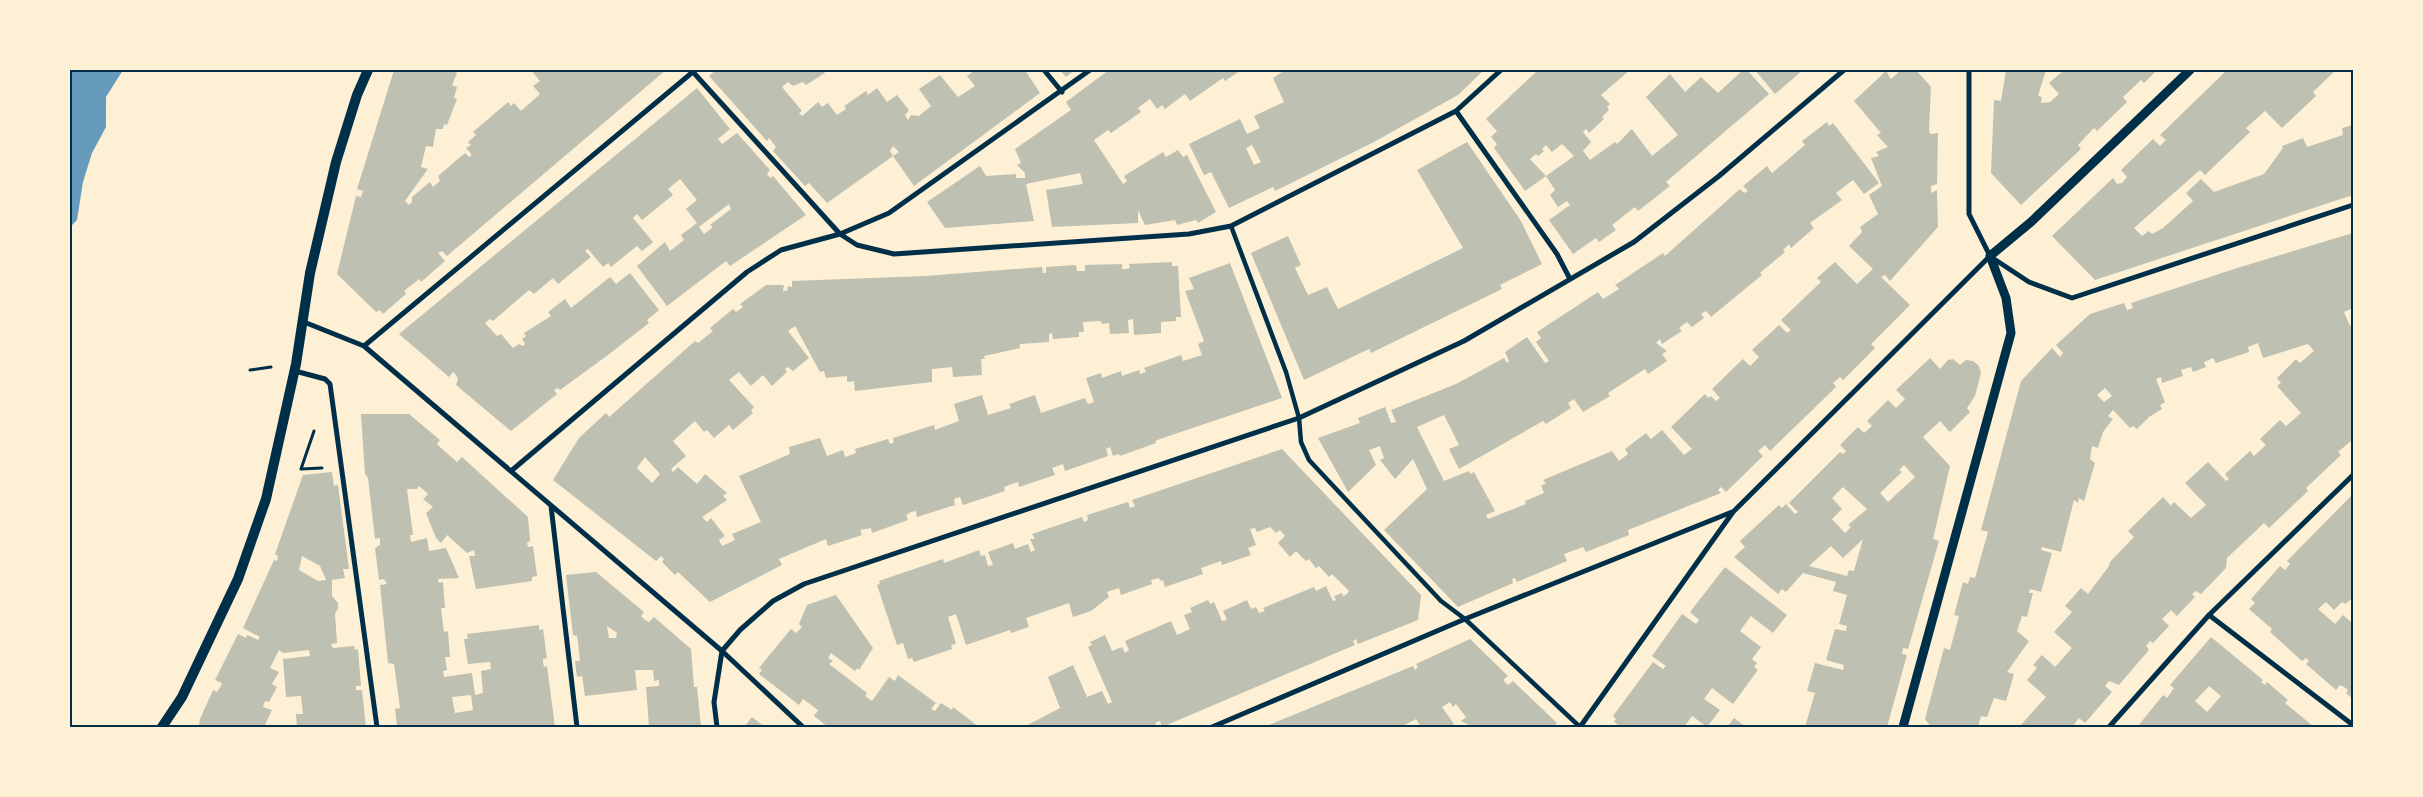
<svg xmlns="http://www.w3.org/2000/svg" width="2423" height="797" font-family="'Source Sans 3',sans-serif">
	<style>
		.water { fill: #669bbc }
		.building { fill: #bec0b2; fill-rule: evenodd }
		.lines { fill: none; stroke-linecap: round; stroke-linejoin: round }
		.path { stroke: #003049; stroke-width: 3 }
		.pedestrian { stroke: #003049; stroke-width: 4.5 }
		.minor { stroke: #003049; stroke-width: 5 }
		.tertiary { stroke: #003049; stroke-width: 9 }
		.secondary { stroke: #003049; stroke-width: 10 }
		.neatline { fill: none; stroke: #003049; stroke-width: 2 }
	</style>
	<rect width="100%" height="100%" fill="#fdf0d5"/>
	<path class="water" d="M70 70H123L106 97V127L92 153 83 182 77 220 70 227Z"/>
	<path class="building" d="M394 70H451L457 73 452 85 457 87 454 98 457 99 447 125 444 124 443 129H436L433 147 426 146 421 167 428 169 405 201 409 205 412 202V197L430 182 433 187 440 181 438 176 465 153 469 157 472 155 466 148 471 145 468 142 476 135 473 132 508 102 511 106 514 103 521 111 540 94 533 86 540 81 531 70H666L447 256 442 251 438 253 445 261 421 282 419 279 404 291 406 294 383 314 380 310 376 312 337 274 356 196 361 197 363 191 357 189Z
		M716 70H822L825 73 806 85 803 82 793 86 788 82 782 87 802 111 799 113 802 116 818 102 822 107 828 103 837 115 846 109 844 106 866 91 868 95 877 88 887 102 897 95 909 110 905 115 908 120 911 115 919 116 931 106 919 89 940 75 958 97 975 86 967 76 975 70H1025L1040 93 914 186 893 156 827 203 809 183 805 186 773 151 776 147 769 138 767 141 709 76ZM893 146 899 152 893 156 890 151Z
		M1060 70H1075L1066 77Z
		M1109 70H1241L1225 81 1223 78 1190 101 1185 94 1165 109 1162 105 1157 109 1150 99 1138 108 1141 112 1111 133 1108 130 1094 140 1123 184 1127 181 1124 176 1163 152 1166 157 1178 150 1183 157 1187 155 1216 212 1198 223 1196 220 1177 225 1175 220 1145 225 1138 210V223L1052 227 1046 190 1083 184 1080 173 1026 184 1034 221 945 228 927 202 980 166 986 176 1016 174V178H1025V173L1017 165 1021 163 1015 149 1071 110 1066 102Z
		M1285 70H1484L1458 95 1374 142 1275 191 1273 187 1229 208 1211 172 1204 175 1189 144 1240 119 1247 134 1260 128 1254 116 1284 102 1273 78ZM1252 145 1261 162 1254 165 1246 148Z
		M1538 70H1630L1601 95 1610 104 1607 107 1609 110 1602 117 1604 119 1589 133 1586 129 1583 132 1591 142 1583 151 1590 160 1615 142 1617 144 1632 129 1652 156 1678 135 1646 97 1670 74 1685 92 1701 77 1718 93 1743 70H1747L1769 94 1666 182 1670 186 1638 211 1635 207 1612 225 1616 230 1599 242 1596 238 1573 254 1549 220 1570 205 1567 201 1558 207 1550 195 1555 190 1546 176 1574 156 1562 144 1552 152 1546 145 1542 149 1544 151 1538 156 1536 154 1530 159 1546 176 1525 191 1494 148 1497 144 1491 137 1497 131 1486 119Z
		M1755 70H1803L1775 94Z
		M1901 70H1916L1931 87 1929 129 1930 134 1938 133 1937 184 1931 186V193L1937 190 1938 227 1890 281 1885 275 1881 277 1910 305 1871 344 1875 348 1843 380 1840 377 1833 383 1836 387 1770 451 1765 445 1758 451 1763 456 1726 492 1721 487 1718 490 1721 493 1628 530 1629 535 1586 552 1583 547 1564 554 1567 561 1517 582 1515 578 1512 579 1513 583 1458 607 1384 530 1427 489 1413 459 1395 479 1380 460 1384 458 1380 446 1369 450 1376 465 1348 492 1318 438 1360 423 1358 418 1385 407 1391 423 1396 422 1391 410 1456 384 1504 358 1507 363 1509 361 1505 352 1527 337 1545 363 1549 361 1536 342 1541 338 1537 332 1598 292 1603 299 1619 289 1615 285 1663 253 1665 256 1740 189 1744 193 1748 191 1743 186 1767 166 1772 173 1805 145 1802 141 1827 122 1829 126 1833 123 1879 183 1864 194 1853 180 1836 193 1842 200 1810 223 1814 228 1791 248 1789 244 1783 250 1785 252 1760 273 1762 275 1711 317 1706 311 1701 314 1704 318 1692 327 1687 322 1679 328 1682 331 1662 344 1660 339 1656 343 1667 351 1662 354 1667 361 1648 374 1645 369 1608 393 1610 396 1583 412 1574 399 1568 403 1571 408 1546 424 1543 421 1459 469 1449 449 1459 445 1444 415 1417 427 1444 481 1469 471 1470 474 1474 472 1495 511 1486 515 1488 519 1526 504 1525 501 1544 493 1541 485 1546 484 1543 480 1612 451 1619 461 1628 454 1625 449 1646 433 1651 439 1662 430 1684 455 1692 449 1671 427 1705 394 1708 398 1711 396 1716 401 1720 398 1712 389 1743 359 1750 366 1759 357 1752 350 1779 325 1787 333 1791 330 1781 320 1821 282 1817 278 1835 262 1857 284 1873 269 1849 246 1862 232 1860 227 1878 214 1869 195 1882 186 1871 158 1879 156 1876 152 1888 147 1877 135 1881 133 1854 101 1886 71 1891 79Z
		M2006 70H2046L2038 96 2042 97 2041 103 2050 102 2059 94 2049 83 2064 70H2157L2144 83 2141 80 2123 97 2127 102 2097 131 2094 128 2078 145 2081 149 2021 205 1991 173 1994 100 2001 101Z
		M2227 70H2336L2313 92 2316 96 2282 128 2265 111 2246 128 2250 132 2205 175 2200 170 2134 228 2142 236 2149 231 2152 234 2163 228 2193 201 2186 193 2201 179 2214 192 2264 174 2283 148 2282 146 2303 138 2307 147 2343 135 2342 128 2353 125V195L2095 280 2052 236 2113 178 2117 184 2122 183 2127 177 2121 170 2153 139 2160 146 2166 140 2160 135Z
		M697 88 730 129 718 139 722 144 737 133 770 170 767 174 770 178 773 176 806 215 730 266 726 261 667 306 637 266 665 242 670 251 684 240 681 235 697 223 686 209 697 200 680 179 668 189 673 195 642 220 637 214 633 218 653 242 642 251 637 246 611 267 608 263 603 267 588 249 585 251 591 257 558 284 553 278 534 294 529 290 493 321 490 319 485 323 497 336 501 334 513 348 519 344 523 346 525 344 522 339 526 336 524 333 551 316 548 312 565 299 571 308 610 277 616 284 630 273 659 310 647 320 649 323 608 355 560 390 558 388 554 390 557 394 511 431 456 385 458 379 456 375 453 372 449 377 399 334ZM729 204 731 209 710 225 713 227 704 234 699 227Z
		M1467 142 1521 221 1542 264 1500 285 1502 289 1371 353 1369 349 1304 380 1251 253 1288 236 1301 265 1295 268 1308 295 1327 287 1338 309 1463 248 1417 170Z
		M2353 233V308L2344 312 2350 326 2353 322V444L2351 441 2338 452 2341 455 2306 488 2308 491 2269 528 2264 523 2227 558 2226 568 2201 594 2196 591 2192 594 2195 597 2177 616 2171 610 2162 619 2169 626 2153 643 2150 641 2146 646 2149 650 2119 685 2109 681 2105 686 2112 692 2085 723 2079 718 2072 727H2019L2046 697 2027 680 2037 668 2033 665 2042 655 2055 667 2072 648 2054 632 2072 612 2065 606 2081 588 2088 594 2109 566 2110 562 2134 537 2128 531 2163 497 2171 506 2174 502 2191 518 2206 505 2185 483 2208 462 2226 481 2229 479 2225 474 2250 451 2254 456 2266 445 2260 439 2280 420 2286 426 2301 413 2277 386 2281 383 2277 378 2296 359 2300 363 2314 351 2308 344 2263 358 2258 343 2248 347 2249 352 2216 363 2213 358 2204 362 2206 367 2193 372 2191 367 2181 370 2183 376 2162 383 2161 377 2156 379 2165 402 2160 405 2162 409 2149 417 2137 429 2133 426 2130 428 2113 410 2108 416 2113 419 2103 432 2098 448 2092 446 2090 459 2095 463 2084 501 2079 498 2078 503 2074 500 2061 552 2042 547 2041 550 2052 553 2041 592 2030 589 2029 593H2033L2027 617 2022 616 2017 631 2029 641 2007 672 2014 674 2006 701 1994 698 1987 717 1981 716 1978 727H1931L1925 719 1944 648 1950 650 1959 616 1954 615 1963 582 1968 584 1970 577 1975 578 1988 532 1981 530 2021 381 2052 348 2060 357 2063 353 2056 345 2090 314 2124 303 2127 310 2133 308 2131 303 2234 269ZM2105 388 2112 396 2104 402 2097 395Z
		M1172 262V266H1178L1181 317H1176V321L1161 322V333L1134 335 1133 319 1128 320 1129 333 1110 334 1109 323 1102 324 1101 321 1083 322 1084 332H1079V337L1053 339 1052 333 1049 334V342L1020 344V348L984 356 985 359H981L982 375 953 377 952 367 932 369V382L855 391 854 381 847 382V376L826 378 824 371 820 372 795 326 788 331 809 358 793 371 788 367 785 369 787 372 772 386 763 375 751 386 739 372 729 380 754 407 751 411 753 413 733 430 729 425 714 438 707 430 704 432 695 421 673 441 686 456 671 469 673 472 678 467 697 484 705 474 727 493 723 496 727 500 702 517 707 522 711 518 725 536 719 540 722 546 735 540 732 534 761 522 739 476 790 454 789 447 820 438 827 456 843 450 845 457 856 453 855 449 888 439 890 444 894 442 893 438 934 425 935 430 959 421 954 404 982 395 988 415 1011 408 1009 404 1035 395 1041 413 1085 398 1088 404 1094 402 1086 378 1101 373 1102 378 1121 371 1122 376 1139 370 1140 374 1146 372 1144 368 1181 355 1183 361 1202 355 1198 344 1204 341 1185 291 1194 289 1189 278 1230 263 1282 398 1163 438 1155 441 1156 443 1120 456 1119 454 1113 456 1110 447 1106 449 1108 456 1065 471 1063 464 1052 468 1055 475 1019 487 1018 482 1012 484 1004 487 1005 491 963 505 960 497 954 499 955 505 917 517 916 511 911 512 906 515 908 520 872 533 871 528 860 530 862 535 828 546 826 539 779 559 782 565 710 602 678 572 675 575 662 562 664 559 661 556 656 561 553 480 579 438 606 413 609 417 695 341 698 343 713 331 710 328 733 309 736 312 743 307 740 304 766 285H784L783 291H787L788 286 792 287V281L925 276 1042 267 1043 273H1046V267L1076 265 1077 271H1085V265L1122 264V269H1126L1130 268 1129 264ZM645 457 660 474 652 483 637 468Z
		M1930 358 1940 369 1948 360 1953 359 1960 365 1966 360 1973 361 1979 366 1981 373 1975 396 1967 408 1970 412 1950 432 1940 421 1923 437 1950 466 1933 539 1939 541 1908 649 1903 648 1902 654 1907 655 1887 727H1805L1815 693 1807 691 1815 663 1843 670 1844 665 1826 660 1835 629 1846 631 1847 626 1839 624 1847 595 1833 591 1836 582 1803 573 1786 592 1782 589 1778 594 1734 557 1745 547 1740 541 1779 505 1782 508 1786 504 1795 514 1798 512 1789 503 1840 452 1843 454 1846 451 1840 445 1858 427 1864 433 1872 426 1867 421 1888 400 1896 408 1905 399 1896 390ZM1904 465 1915 477 1888 502 1880 493 1902 472 1899 470ZM1843 487 1867 509 1848 525 1851 527 1845 533 1832 519 1842 509 1832 498ZM1863 539 1854 571 1849 570 1847 576 1809 566 1831 546 1843 558Z
		M361 414H409L440 440 437 444 441 448 457 462 462 457 528 517 530 541 527 543 528 547 533 546 537 576 532 577V581L476 589 469 556H475L474 550 467 553 447 535 441 543 436 538 426 513 433 507 423 499 428 494 419 486 417 489H407L413 535H410L411 542 427 538 429 551 446 548 459 578 438 579 439 583 443 582 445 608H441L444 632 448 631 450 657H445L447 670 443 671 444 677 472 673 475 695 483 693 481 671 491 669 490 662 468 664 464 639H468L467 634 539 625V630L543 629 547 658 543 659V662L544 667 547 666 555 727H397L395 709 400 708 394 664 388 663 380 585 387 584 384 579 379 580 375 548 380 545V538L375 539 368 478 365 474ZM471 695 473 710 455 713 452 697Z
		M1282 449 1421 595 1418 620 1358 644 1356 639 1353 641 1355 645 1162 727 1160 721 1155 723 1157 727H1024L1060 708 1048 677 1073 665 1087 697 1102 691 1108 704 1112 702 1088 647 1092 645 1090 642 1105 635 1112 651 1122 647 1125 653 1129 650 1125 641 1171 621 1177 635 1190 629 1184 615 1192 612 1190 608 1208 600 1210 604 1214 602 1222 621 1227 620 1223 611 1247 600 1251 609 1256 607 1259 613 1265 611 1263 608 1314 587 1316 591 1326 586 1333 601 1336 600 1334 596 1342 593 1343 596 1346 595 1349 591 1332 574 1329 577 1319 566 1316 568 1309 559 1306 561 1296 551 1290 557 1278 543 1285 536 1280 530 1276 533 1270 527 1257 532 1255 528 1250 529 1256 545 1248 548 1251 555 1222 565 1221 561 1201 568 1203 574 1165 587 1163 580 1160 581 1159 578 1151 580 1152 584 1121 595 1119 588 1107 592 1109 597 1091 611 1073 617 1069 603 1026 618 1029 627 1011 633 1010 630 966 645 956 614 948 617 956 644 951 645 952 649 914 662 912 658 908 659 903 643 897 645 877 585 880 584 879 581 943 559 944 563 979 550 981 556 985 555 988 566 993 565 988 552 1013 543 1015 549 1028 544 1031 552 1035 550 1030 539H1035L1032 534 1082 517 1084 522 1088 520 1087 515 1128 502 1130 508 1135 506 1132 500Z
		M332 472 334 486 338 485 349 569H343L345 578 332 580V596L338 603V608L335 614 337 643 331 644 333 648 354 646 355 650 358 649 361 686H356V690H362L366 727H297L296 714H303L301 696 286 697 283 659 310 656 309 650 283 653 279 650 270 668 279 672 272 684 277 687 269 702 265 701 263 707 272 710 264 727H199L200 719 213 690 217 692 221 686 222 683 215 680 238 634 246 638 247 635 258 640 260 637 243 628 274 560 277 561 278 556 275 554 303 475ZM302 556 320 566 326 580 318 581 299 570Z
		M2353 494V597L2346 604 2342 602 2334 610 2326 602 2318 609 2335 624 2343 615 2353 624V699L2346 693 2348 690 2344 687 2340 685 2336 690 2306 664 2309 661 2306 658 2302 661 2270 632 2272 629 2249 609 2255 603 2251 599 2280 566 2285 570 2290 564 2287 561Z
		M1725 567 1787 615 1773 633 1751 616 1740 631 1761 647 1752 659 1757 663 1754 667 1758 670 1733 704 1712 688 1704 699 1720 710 1707 727 1692 716 1684 727H1621L1614 722 1616 719 1613 716 1653 662 1663 669 1666 666 1652 656 1682 614 1696 624 1699 620 1690 612Z
		M596 572 644 612 641 616 645 620 649 622 654 617 691 649 694 687H697L701 727H649L646 687 659 686V680L654 681 653 670H635L637 690 585 696 582 676 577 677 575 661H580L578 642 577 636 573 635 566 575ZM607 626 617 633 616 638H609Z
		M836 595 873 648 859 670 858 668 855 671 831 653 828 658 833 661 829 664 867 693 865 696 872 701 889 677 895 681 898 675 936 703 931 709 935 711 941 703 952 710 953 707 979 727H828L814 716 818 710 803 699 799 705 759 674 762 670 759 668 791 629 796 633 802 627 799 624 807 605Z
		M2211 637 2263 680 2261 682 2265 685 2267 682 2288 700 2285 703 2314 727 2138 726 2163 695 2167 698 2174 688 2170 685ZM2209 686 2221 696 2207 712 2195 701Z
		M1470 639 1508 676 1503 680 1508 685 1513 681 1557 723 1554 727H1473L1461 721 1466 717 1456 704 1453 707 1450 702 1442 707 1454 724 1450 727H1421L1416 719 1401 727H1264L1413 666 1415 670 1418 667 1416 664Z
		M752 717 765 727H744Z
		M1734 718 1746 727H1727Z"/>
	<g class="lines">
		<path class="path" d="M250 370 271 367
			M314 431 301 469 322 468"/>
		<path class="pedestrian" d="M1231 226 1286 372 1299 418 1301 442 1309 460 1441 601 1465 619 1580 727"/>
		<path class="minor" d="M1044 70 1062 92
			M1969 70V214L1990 256
			M693 72 840 234 857 245 894 254 1189 234 1231 226 1456 111 1501 70
			M1456 111 1557 254 1570 279
			M1991 257 2029 282 2072 298 2353 205
			M304 322 364 346 722 651 803 727
			M364 346 694 71
			M295 371 325 379 330 384 377 727
			M511 471 747 272 781 250 840 234 889 213 1090 70
			M551 506 577 727
			M2209 615 2353 725
			M717 727 714 702 722 651 740 630 773 601 804 584 1299 418 1464 341 1634 242 1719 176 1844 70
			M1212 727 1465 619 1732 512
			M1580 727 1733 512 1990 256
			M2109 727 2209 615 2353 475"/>
		<path class="tertiary" d="M1903 727 2011 333 2006 298 1990 256 2031 222 2190 70"/>
		<path class="secondary" d="M162 727 182 697 238 579 266 499 296 364 310 273 336 162 357 95 368 70"/>
	</g>
	<rect width="2423" height="797" fill="none" stroke="#fdf0d5" stroke-width="142"/>
	<rect x="71" y="71" width="2281" height="655" class="neatline"/>
</svg>
